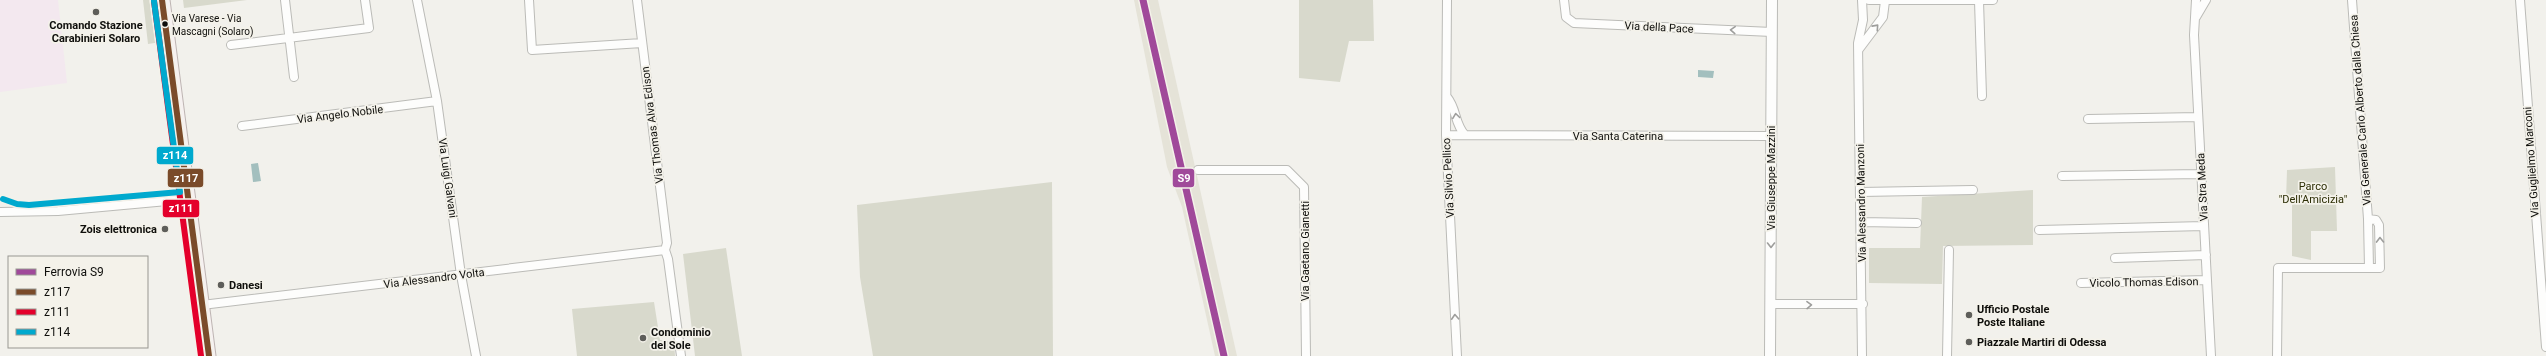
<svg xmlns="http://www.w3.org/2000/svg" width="2546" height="356" font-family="Roboto,sans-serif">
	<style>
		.built { fill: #e5e3d8 }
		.education { fill: #f3e8ef }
		.green { fill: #d8d9cc }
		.water { fill: #a3bfbe }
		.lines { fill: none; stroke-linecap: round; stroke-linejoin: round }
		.minor-casing { stroke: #bbbbb7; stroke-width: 10 }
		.tertiary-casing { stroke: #bbbbb7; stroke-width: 12 }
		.primary-casing { stroke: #beb5b3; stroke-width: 15 }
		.minor { stroke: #fdfdfc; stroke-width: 8 }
		.tertiary { stroke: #fdfdfc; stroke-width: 10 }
		.primary { stroke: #f6f1f0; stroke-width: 13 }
		.bus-1-casing { stroke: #f4f2ea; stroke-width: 9 }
		.bus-2-casing { stroke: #f4f2ea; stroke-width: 9 }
		.bus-3-casing { stroke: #f4f2ea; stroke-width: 9 }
		.bus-1 { stroke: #7a4b2a; stroke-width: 6 }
		.bus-2 { stroke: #e4002b; stroke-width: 6 }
		.bus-3 { stroke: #00a9ce; stroke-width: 6 }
		.rail-1-casing { stroke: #f4f2ea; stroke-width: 10 }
		.rail-1 { stroke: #a0499a; stroke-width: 7 }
		.oneway { stroke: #9e9e9c }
		.poi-dot { fill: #5e5e5a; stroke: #f4f2ea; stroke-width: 1.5 }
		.bus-dot { fill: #0f0f0c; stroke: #f4f2ea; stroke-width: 1.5 }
		.labels { text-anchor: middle; stroke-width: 3.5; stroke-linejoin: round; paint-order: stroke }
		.bus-label { font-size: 10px; fill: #0f0f0c; stroke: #f4f2ea; text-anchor: start }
		.poi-label { font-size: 11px; font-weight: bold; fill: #0f0f0c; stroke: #f4f2ea; text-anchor: start }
		.street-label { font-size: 11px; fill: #0f0f0c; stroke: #f4f2ea }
		.park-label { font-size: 11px; fill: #2c2e05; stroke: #f4f2ea }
		.line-badge { stroke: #f4f2ea; stroke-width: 1.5 }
		.badge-label { font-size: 11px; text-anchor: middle; font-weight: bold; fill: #fff }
	</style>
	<rect width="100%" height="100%" fill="#f2f1ec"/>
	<path class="built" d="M1134 0H1158L1237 356H1215L1182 207 1167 167Z"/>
	<path class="education" d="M0 0H58L67 83 0 92Z"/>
	<path class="green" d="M143 0H156L161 42 148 44Z
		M183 0H247L184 8Z
		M1299 0H1373L1374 41H1349L1340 82 1299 78Z
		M2335 167 2337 231H2311V260L2292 256V200H2286L2287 170Z
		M1052 182 1053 356H873L860 277 857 205Z
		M2033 190V245L1943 246 1942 284 1869 283V248H1920L1922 197Z
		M726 248 742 356H695L683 254Z
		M654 302 660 340 674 342 675 356H577L572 309Z"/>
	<path class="water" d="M1698 70 1714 71 1713 78 1698 77Z
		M258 163 261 181 253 182 251 164Z"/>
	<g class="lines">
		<g class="minor-casing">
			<path id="minor" d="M285 0 294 77
				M417 0 437 101 461 275 476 356
				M529 0 532 50 642 43
				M637 0 667 243 665 250
				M1447 0 1446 135 1457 356
				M1564 0 1566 17 1574 23 1772 32
				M1869 0H1993
				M2196 0 2194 35 2211 356
				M2352 0 2368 219
				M2520 0 2546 347
				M1979 1 1982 96
				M2196 17 2206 0
				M231 45 369 28 365 0
				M1859 49 1883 17 1885 1
				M1447 97C1457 109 1454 123 1465 135
				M2088 119 2198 117
				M242 126 437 101
				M1446 135 1771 136
				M1198 170H1287L1304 187 1306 356
				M2062 176 2201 174
				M1861 192 1973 190
				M0 212 58 211 189 199
				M1861 222 1917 223
				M2039 230 2204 226
				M665 250 668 259 681 356
				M2115 258 2206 255
				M2081 283 2207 280
				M1770 304H1863
				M202 305 665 250
				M1862 356 1858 43 1863 20 1862 0
				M1947 356 1949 250
				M2277 356 2278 268C2312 268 2346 268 2380 268L2379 225 2376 220 2368 219 2369 268"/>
		</g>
		<g class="tertiary-casing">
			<path id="tertiary" d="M1770 356 1772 0"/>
		</g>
		<g class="primary-casing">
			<path id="primary" d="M163 0 209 356"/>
		</g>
		<use href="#minor" class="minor"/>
		<use href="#tertiary" class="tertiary"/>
		<use href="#primary" class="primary"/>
		<g class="bus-1-casing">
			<path id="bus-1" d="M162 0 209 356"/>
		</g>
		<g class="bus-2-casing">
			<path id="bus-2" d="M154 1 201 356"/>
		</g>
		<g class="bus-3-casing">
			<path id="bus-3" d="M3 199 17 204 29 205 180 192 154 1"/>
		</g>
		<use href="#bus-1" class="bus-1"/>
		<use href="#bus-2" class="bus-2"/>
		<use href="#bus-3" class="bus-3"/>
		<g class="rail-1-casing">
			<path id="rail-1" d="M1143 0 1224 356"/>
		</g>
		<use href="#rail-1" class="rail-1"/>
	</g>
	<defs><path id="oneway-chevron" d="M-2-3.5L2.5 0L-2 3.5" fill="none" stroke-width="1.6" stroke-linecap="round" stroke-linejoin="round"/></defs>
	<g class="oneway">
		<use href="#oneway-chevron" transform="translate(1876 27) rotate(-48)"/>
		<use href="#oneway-chevron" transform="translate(1733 30) rotate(-177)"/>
		<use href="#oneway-chevron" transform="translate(1456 116) rotate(-98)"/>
		<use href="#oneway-chevron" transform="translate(2380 240) rotate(-91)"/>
		<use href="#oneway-chevron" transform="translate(1771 245) rotate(90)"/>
		<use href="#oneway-chevron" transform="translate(1809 305) rotate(-1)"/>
		<use href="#oneway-chevron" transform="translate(1455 317) rotate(-93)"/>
	</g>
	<g class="poi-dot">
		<circle cx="96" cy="12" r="4"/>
		<circle cx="165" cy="229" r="4"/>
		<circle cx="221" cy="285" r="4"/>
		<circle cx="1969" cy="315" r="4"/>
		<circle cx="643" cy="338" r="4"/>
		<circle cx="1969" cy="342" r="4"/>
	</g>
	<circle class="bus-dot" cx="165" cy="24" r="3.5"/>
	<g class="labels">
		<g class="bus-label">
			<text x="172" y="22">Via Varese - Via<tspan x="172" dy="13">Mascagni (Solaro)</tspan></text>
		</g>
		<g class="poi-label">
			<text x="96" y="29" text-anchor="middle">Comando Stazione<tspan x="96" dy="13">Carabinieri Solaro</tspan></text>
			<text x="157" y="233" text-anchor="end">Zois elettronica</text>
			<text x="229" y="289">Danesi</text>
			<text x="1977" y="313">Ufficio Postale<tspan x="1977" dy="13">Poste Italiane</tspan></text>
			<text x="651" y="336">Condominio<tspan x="651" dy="13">del Sole</tspan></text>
			<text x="1977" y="346">Piazzale Martiri di Odessa</text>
		</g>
		<g class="street-label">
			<text transform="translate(1659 27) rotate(3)" y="4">Via della Pace</text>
			<text transform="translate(2360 110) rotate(-94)" y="4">Via Generale Carlo Alberto dalla Chiesa</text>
			<text transform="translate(340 114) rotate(-7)" y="4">Via Angelo Nobile</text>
			<text transform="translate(652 125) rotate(-97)" y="4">Via Thomas Alva Edison</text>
			<text x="1618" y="140">Via Santa Caterina</text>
			<text transform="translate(2531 162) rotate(-94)" y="4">Via Guglielmo Marconi</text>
			<text transform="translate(448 178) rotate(82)" y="4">Via Luigi Galvani</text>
			<text transform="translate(1448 178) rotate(-93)" y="4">Via Silvio Pellico</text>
			<text transform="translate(1771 178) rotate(-90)" y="4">Via Giuseppe Mazzini</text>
			<text transform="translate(2202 187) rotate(-93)" y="4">Via Stra Meda</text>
			<text transform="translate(1861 203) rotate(-91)" y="4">Via Alessandro Manzoni</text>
			<text transform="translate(1305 251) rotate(-90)" y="4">Via Gaetano Gianetti</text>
			<text transform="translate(434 278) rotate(-7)" y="4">Via Alessandro Volta</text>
			<text transform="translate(2144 282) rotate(-1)" y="4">Vicolo Thomas Edison</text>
		</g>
		<g class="park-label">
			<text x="2313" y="190">Parco<tspan x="2313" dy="13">"Dell'Amicizia"</tspan></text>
		</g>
	</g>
	<g class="line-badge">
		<rect x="156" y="146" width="38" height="19" rx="4" fill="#00a9ce"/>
		<rect x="167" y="168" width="37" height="20" rx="4" fill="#7a4b2a"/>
		<rect x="1172" y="168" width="23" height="20" rx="4" fill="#a0499a"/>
		<rect x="162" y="199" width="38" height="19" rx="4" fill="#e4002b"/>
	</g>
	<g class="badge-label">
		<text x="175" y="159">z114</text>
		<text x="186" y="182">z117</text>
		<text x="1184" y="182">S9</text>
		<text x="181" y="212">z111</text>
	</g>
	<rect x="8" y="256" width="140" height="92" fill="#f4f2ea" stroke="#989791"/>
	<rect x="16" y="269" width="20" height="6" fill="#a0499a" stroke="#989791"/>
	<text x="44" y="276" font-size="12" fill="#0f0f0c">Ferrovia S9</text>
	<rect x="16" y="289" width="20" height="6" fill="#7a4b2a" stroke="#989791"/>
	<text x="44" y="296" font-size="12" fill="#0f0f0c">z117</text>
	<rect x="16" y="309" width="20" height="6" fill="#e4002b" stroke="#989791"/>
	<text x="44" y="316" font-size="12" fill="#0f0f0c">z111</text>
	<rect x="16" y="329" width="20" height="6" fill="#00a9ce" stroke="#989791"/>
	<text x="44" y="336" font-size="12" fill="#0f0f0c">z114</text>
</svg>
